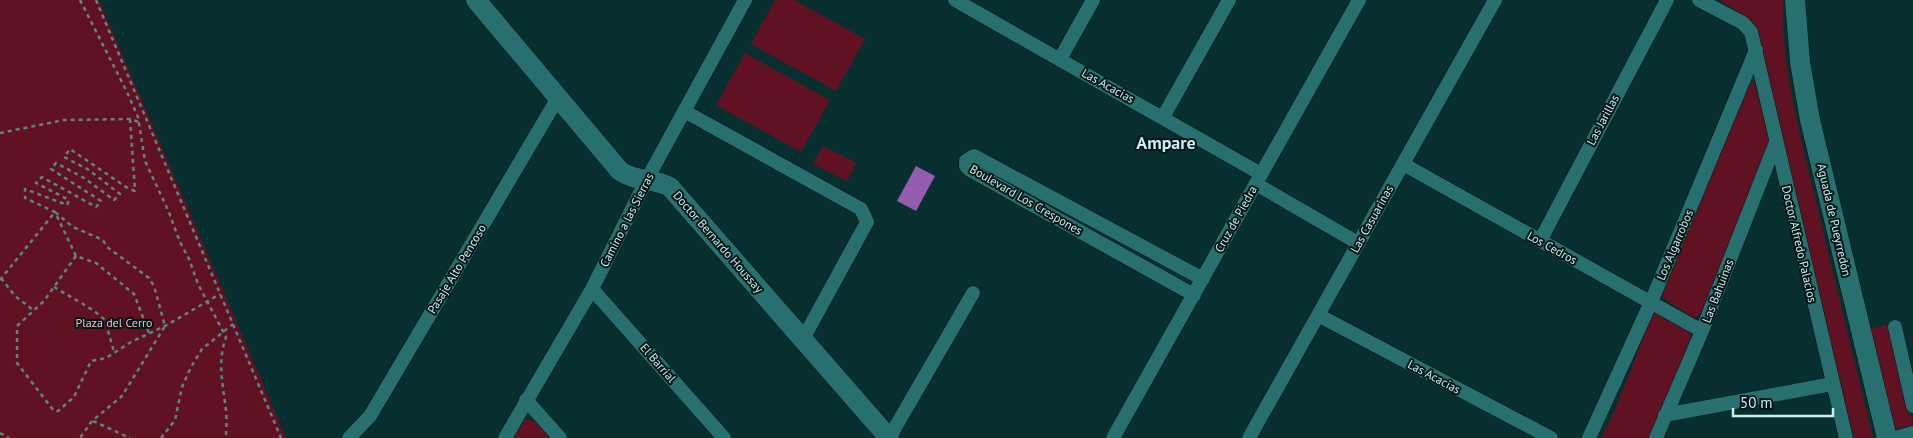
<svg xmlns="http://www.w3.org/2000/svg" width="1913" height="438" font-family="'PT Sans',sans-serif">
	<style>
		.green { fill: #601222 }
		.water { fill: #935cad }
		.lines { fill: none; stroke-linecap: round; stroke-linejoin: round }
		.street-casing { stroke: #021515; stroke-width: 15 }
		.secondary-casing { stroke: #021515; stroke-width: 21 }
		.path { stroke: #5f8483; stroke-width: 2.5; stroke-dasharray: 4 4; stroke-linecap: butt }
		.street { stroke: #27706f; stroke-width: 14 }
		.secondary { stroke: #27706f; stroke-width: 20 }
		.labels { text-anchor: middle; stroke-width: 4; stroke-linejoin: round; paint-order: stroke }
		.street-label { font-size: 12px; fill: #cceeed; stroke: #001616 }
		.park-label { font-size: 12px; fill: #f9bfc3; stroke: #001616 }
		.district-label { font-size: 18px; font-weight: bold; fill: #cceeed; stroke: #001616 }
	</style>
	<rect width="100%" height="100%" fill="#082f2f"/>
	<path class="green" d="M0 0H99L286 438H0Z
		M775 0H794L865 39 836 91 751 44Z
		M1720 0H1783C1781 66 1801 137 1816 202 1835 280 1854 359 1873 438H1854L1783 147 1758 30 1753 21Z
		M745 53 830 100 801 152 716 105Z
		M1749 79 1754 81 1770 143 1700 315 1694 318 1663 298 1661 290Z
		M823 146 856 163 847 181 813 164Z
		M1655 314H1660L1688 330 1691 337 1650 438H1601L1611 419 1651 319Z
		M1889 324 1913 425 1892 430 1868 329Z
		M525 419 535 421 550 438H510L517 425Z"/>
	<path class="water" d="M916 166 935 176 916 211 897 201Z"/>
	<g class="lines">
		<g class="street-casing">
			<path id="street" d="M955 0 1261 174
				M1699 0 1743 23 1751 32 1846 438
				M1060 59 1093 0
				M684 111 861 209 867 222 803 339
				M1163 117 1229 0
				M1403 164 1702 331
				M1256 184 1358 243
				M1540 241 1667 0
				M592 289 724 438
				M1194 295 970 170 966 166V161L974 156 1203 279
				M1318 315 1551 438
				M1895 327 1913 406
				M526 400 560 438
				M1665 415 1832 384
				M349 438 370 416 559 96
				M505 438 592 289 646 181 745 0
				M889 438 973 293
				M1113 438 1359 0
				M1249 438 1495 0
				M1589 438 1651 302 1756 50
				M1656 438 1702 331 1776 142
				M1895 438 1913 433"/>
		</g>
		<g class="secondary-casing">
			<path id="secondary" d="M476 0 620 171C635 182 655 178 670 187L889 438
				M1795 0 1800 62 1810 120 1887 438"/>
		</g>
		<path class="path" d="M80 0 127 92 138 117 145 161 168 210 180 242 189 259 198 284 226 337C217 362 223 385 226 410 227 419 226 429 226 438
			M96 0 281 438
			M130 119 135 191 129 189 70 149 64 157 89 170 120 194 114 200 84 178 56 163 51 169 101 201 96 207 42 177 36 183 69 200 67 205 25 189V198L55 212 76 256 96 263 134 294 149 333
			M0 133 64 120 130 119 139 122
			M76 256 44 301 17 326V363L54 411H58L74 397 91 361 106 358 131 342 165 326 220 294
			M1 278 15 296 33 310
			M0 280 55 212 73 227 103 240 107 247 149 278 154 286 165 326 122 396 92 421 80 438
			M54 287 93 310 105 320 114 352
			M93 421 130 438
			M0 433 9 438
			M161 438 175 420 182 387 191 367 202 349 233 324"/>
		<use href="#street" class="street"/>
		<use href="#secondary" class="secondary"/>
	</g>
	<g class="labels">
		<g class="street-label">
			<text transform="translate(1108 86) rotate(29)" y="4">Las Acacias</text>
			<text transform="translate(1603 120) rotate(-62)" y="4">Las Jarillas</text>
			<text transform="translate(1026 200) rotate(30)" y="4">Boulevard Los Crespones</text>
			<text transform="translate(1236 219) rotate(-61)" y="4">Cruz de Piedra</text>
			<text transform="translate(1372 219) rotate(-61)" y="4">Las Casuarinas</text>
			<text transform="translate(627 220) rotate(-63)" y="4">Camino a las Sierras</text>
			<text transform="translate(1834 220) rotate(77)" y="4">Aguada de Pueyrredón</text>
			<text transform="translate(718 242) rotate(49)" y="4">Doctor Bernardo Houssay</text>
			<text transform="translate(1799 244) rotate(77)" y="4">Doctor Alfredo Palacios</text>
			<text transform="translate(1675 245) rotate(-67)" y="4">Los Algarrobos</text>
			<text transform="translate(1552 248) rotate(29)" y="4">Los Cedros</text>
			<text transform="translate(457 269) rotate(-59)" y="4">Pasaje Alto Pencoso</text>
			<text transform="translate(1718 291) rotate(-69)" y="4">Las Bahuinas</text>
			<text transform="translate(658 363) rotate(49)" y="4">El Barrial</text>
			<text transform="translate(1434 377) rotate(28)" y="4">Las Acacias</text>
		</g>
		<g class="park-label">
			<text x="114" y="327">Plaza del Cerro</text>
		</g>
		<g class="district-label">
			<text x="1166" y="149">Ampare</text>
		</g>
	</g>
	<path d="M1733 408v8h100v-8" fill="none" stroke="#cceeed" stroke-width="2.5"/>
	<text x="1740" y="408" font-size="15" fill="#cceeed" stroke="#001616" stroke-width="4" paint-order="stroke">50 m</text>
</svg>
